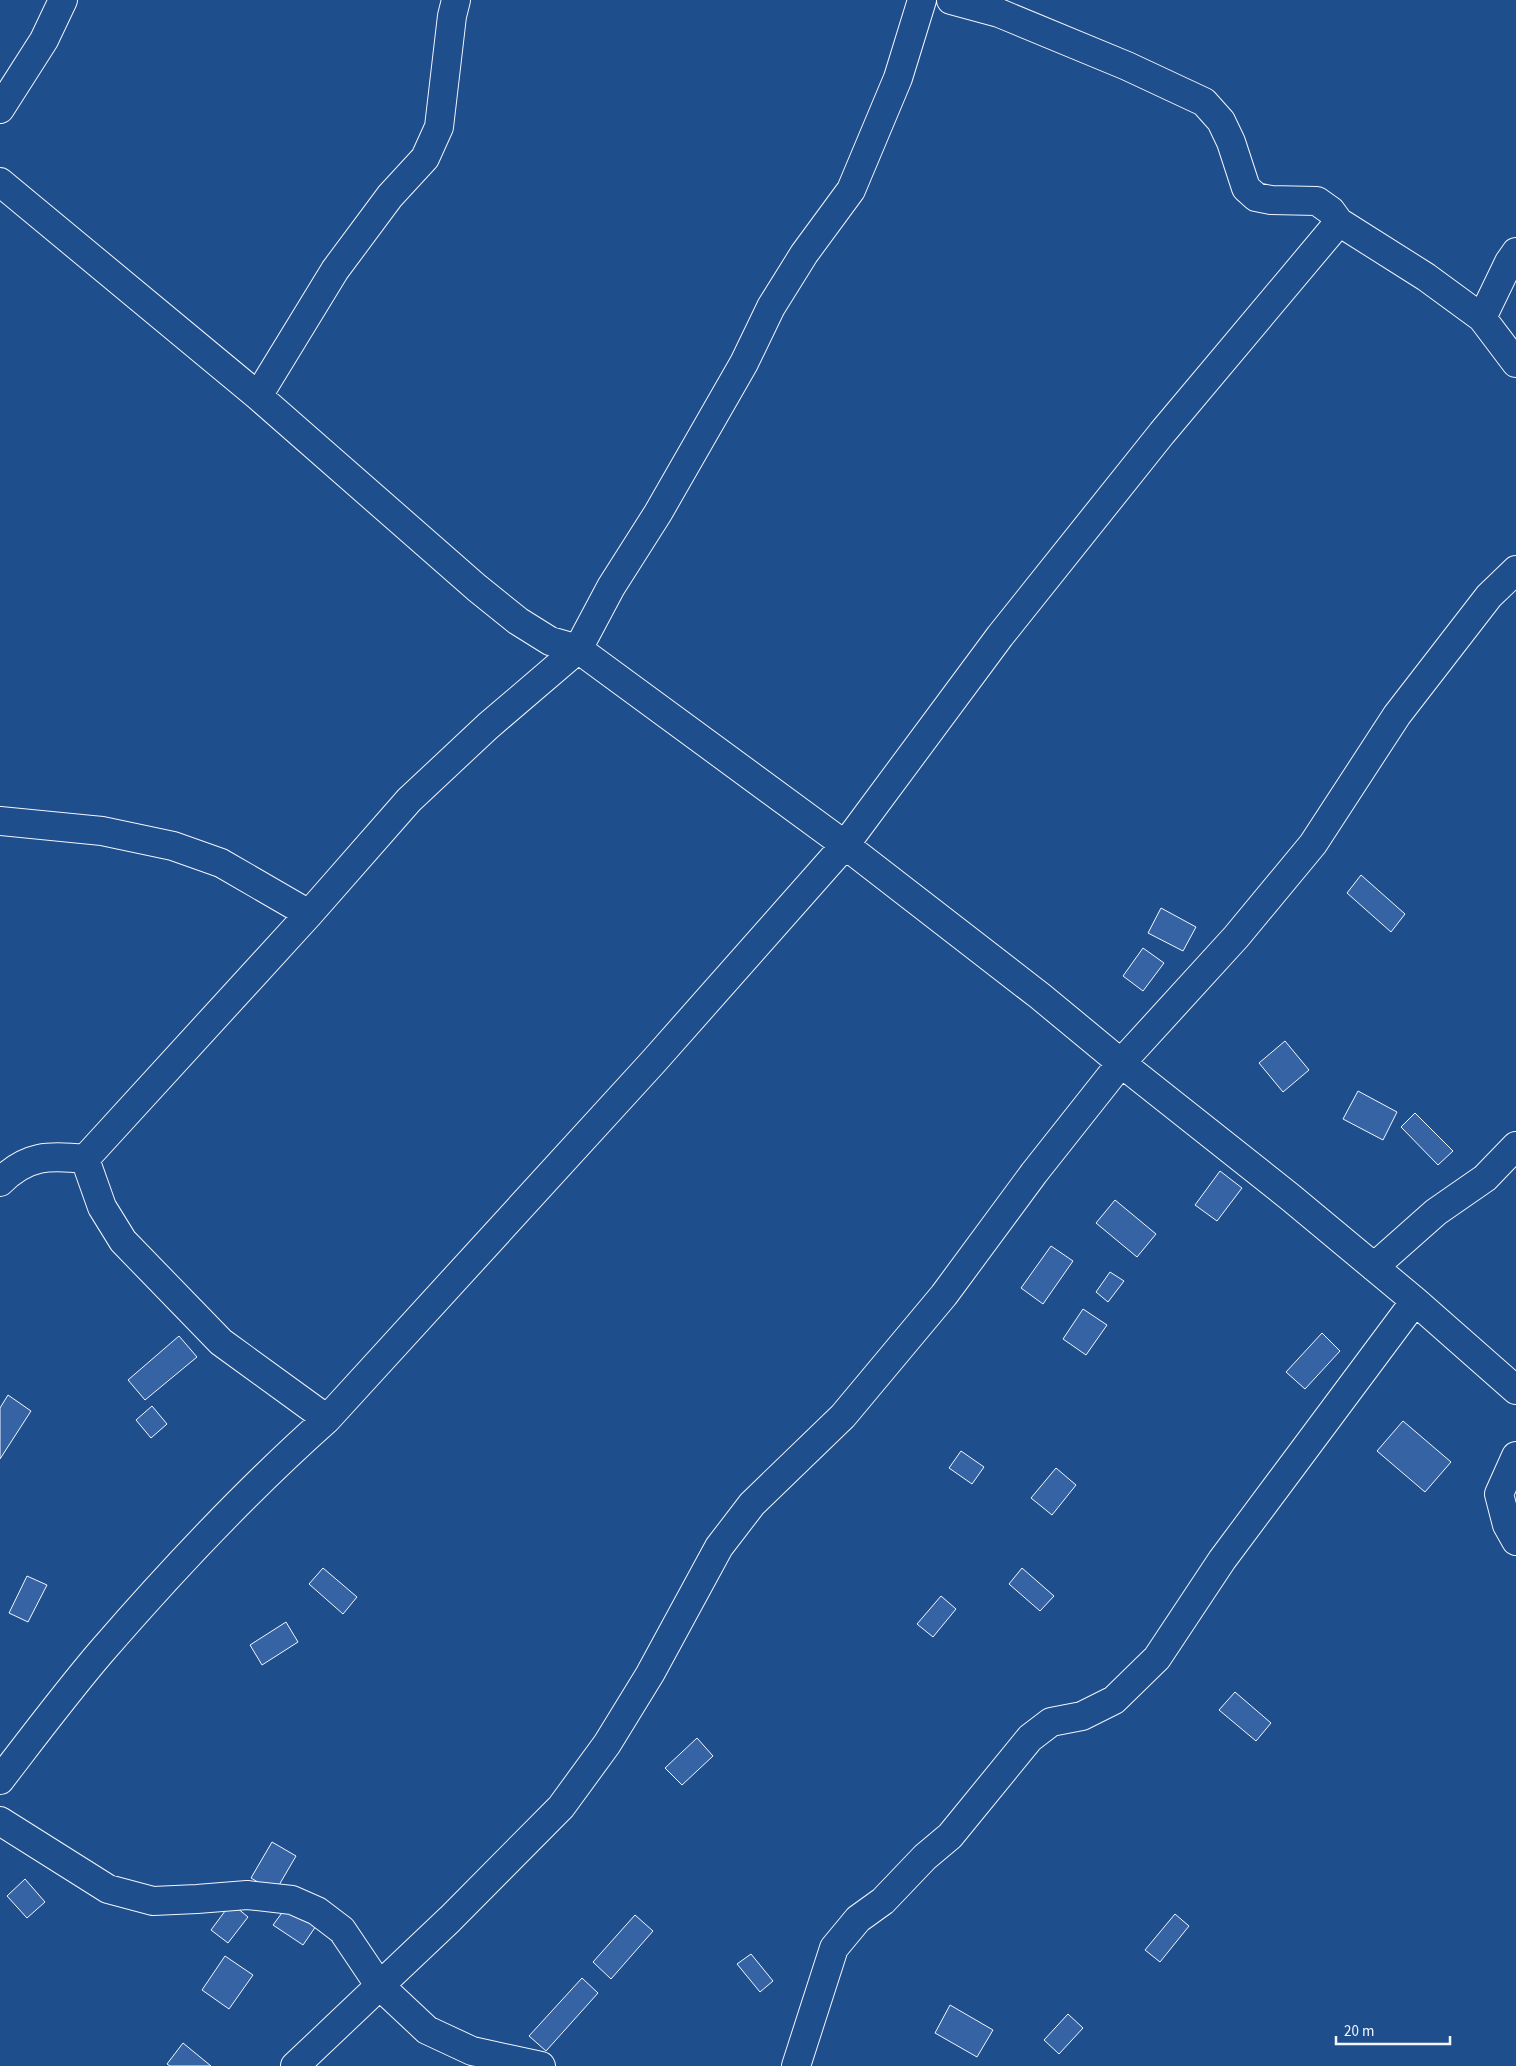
<svg xmlns="http://www.w3.org/2000/svg" width="1516" height="2066" font-family="'Source Sans 3',sans-serif">
	<style>
		.building { fill: #3563a3; stroke: #f2f6ff }
		.lines { fill: none; stroke-linecap: round; stroke-linejoin: round }
		.minor-casing { stroke: #f2f6ff; stroke-width: 30 }
		.minor { stroke: #1f4e8c; stroke-width: 28 }
	</style>
	<rect width="100%" height="100%" fill="#1f4e8c"/>
	<path class="building" d="M1361 875 1405 914 1391 932 1347 893Z
		M1161 908 1196 927 1183 951 1148 933Z
		M1143 948 1164 963 1143 991 1123 976Z
		M1285 1041 1309 1070 1283 1092 1259 1063Z
		M1358 1091 1397 1112 1383 1140 1343 1119Z
		M1415 1113 1453 1151 1438 1165 1401 1127Z
		M1220 1171 1242 1188 1217 1221 1195 1205Z
		M1115 1200 1156 1234 1137 1257 1096 1223Z
		M1051 1246 1073 1261 1043 1304 1021 1288Z
		M1110 1272 1124 1281 1108 1302 1096 1292Z
		M1083 1309 1107 1325 1086 1355 1063 1339Z
		M1322 1333 1340 1351 1305 1389 1286 1372Z
		M179 1336 197 1357 145 1400 128 1380Z
		M8 1395 31 1411 0 1459V1408Z
		M152 1406 167 1424 151 1438 136 1420Z
		M1403 1421 1451 1462 1425 1492 1377 1451Z
		M961 1451 984 1467 972 1484 949 1468Z
		M1056 1468 1076 1485 1052 1515 1031 1498Z
		M323 1568 357 1597 343 1614 309 1584Z
		M1022 1568 1054 1596 1040 1611 1009 1584Z
		M27 1576 47 1585 28 1622 9 1613Z
		M941 1596 956 1609 933 1637 917 1624Z
		M286 1622 298 1642 262 1665 250 1645Z
		M1235 1692 1271 1723 1256 1741 1219 1710Z
		M697 1738 713 1756 682 1785 665 1768Z
		M272 1842 296 1856 275 1892 251 1878Z
		M25 1879 45 1902 27 1918 7 1896Z
		M231 1903 248 1917 228 1943 211 1930Z
		M287 1906 316 1926 303 1945 273 1925Z
		M1175 1914 1189 1926 1160 1962 1145 1950Z
		M635 1915 653 1931 611 1979 593 1962Z
		M751 1954 773 1981 760 1992 737 1964Z
		M225 1956 253 1975 229 2009 202 1990Z
		M582 1978 598 1993 546 2051 529 2036Z
		M950 2005 993 2030 977 2057 935 2033Z
		M1068 2014 1083 2028 1059 2054 1044 2040Z
		M183 2043 211 2066H170L167 2064Z"/>
	<g class="lines">
		<g class="minor-casing">
			<path id="minor" d="M951 0 999 13 1127 66 1204 102 1221 121 1231 142 1246 188 1256 197 1271 200 1317 201 1331 211 1339 222 1426 277 1482 318 1516 363
				M0 109 44 40 63 0
				M0 182 258 396 477 588 518 621 550 641 578 649 845 845 1040 996 1121 1063 1290 1197 1415 1301 1516 1390
				M1482 318 1509 262 1516 252
				M258 396 335 270 390 196 425 158 439 127 452 16 456 0
				M0 821 102 831 173 846 221 863 309 914
				M85 1159 309 914 409 800 488 726 578 649 611 587 658 513 744 363 771 307 804 254 851 190 898 78 922 0
				M85 1159 102 1207 123 1241 221 1342 327 1419
				M0 1182C27 1155 49 1155 85 1159
				M1374 1267 1436 1212 1485 1178 1516 1146
				M1516 1456 1499 1494 1507 1525 1516 1541
				M0 1780C33 1737 66 1693 101 1652 172 1570 246 1491 327 1419L654 1061 845 845 1000 636 1162 433 1339 222
				M0 1821 108 1889 153 1901 197 1899 247 1895 292 1900 317 1911 342 1930 379 1985 427 2030 472 2051 541 2066
				M295 2066 450 1919 561 1807 607 1744 650 1674 719 1547 752 1504 843 1416 944 1295 1034 1173 1121 1063 1236 937 1313 844 1397 715 1489 596 1516 570
				M796 2066 834 1948 858 1919 883 1901 925 1857 950 1836 1030 1738 1051 1722 1082 1716 1114 1700 1157 1658 1222 1560 1415 1301"/>
		</g>
		<use href="#minor" class="minor"/>
	</g>
	<path d="M1336 2036v8h114v-8" fill="none" stroke="#f2f6ff" stroke-width="2.5"/>
	<text x="1344" y="2036" font-size="15" fill="#f2f6ff" stroke="#1f4e8c" stroke-width="4" paint-order="stroke">20 m</text>
</svg>
